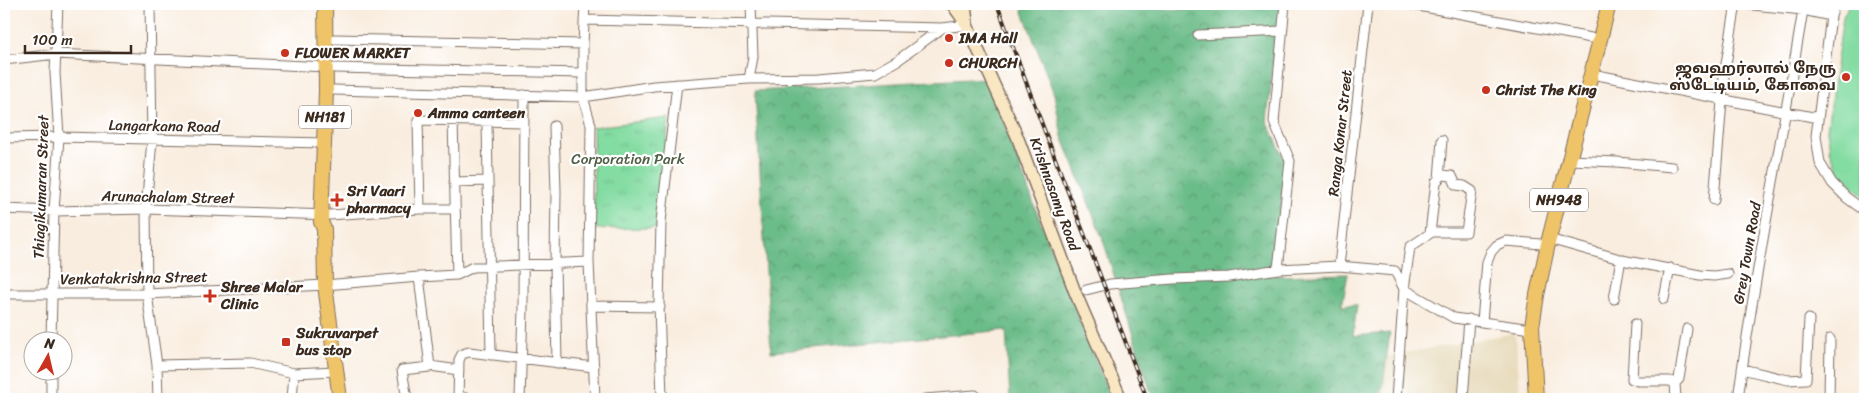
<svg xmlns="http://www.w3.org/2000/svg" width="1869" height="403" font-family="Sriracha,'Noto Sans Tamil',sans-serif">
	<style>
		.built { fill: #e7daba }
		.green { fill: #83dca2; stroke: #5f8360 }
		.forest { fill: url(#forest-crowns); stroke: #527353 }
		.park { fill: url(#park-tufts); stroke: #5f8360 }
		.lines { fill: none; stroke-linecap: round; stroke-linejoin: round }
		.minor-casing { stroke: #7e6e62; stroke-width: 11 }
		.secondary-casing { stroke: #7e6e62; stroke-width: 14 }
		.trunk-casing { stroke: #7e6e62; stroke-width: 16 }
		.minor { stroke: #fff; stroke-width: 9 }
		.secondary { stroke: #f9e7c3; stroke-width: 11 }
		.trunk { stroke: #efc469; stroke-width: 14 }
		.rail-casing { stroke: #3b2a1e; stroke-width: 4 }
		.rail { stroke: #fff; stroke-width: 2; stroke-dasharray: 5.5; stroke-linecap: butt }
		.poi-dot { fill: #c8321e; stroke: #fff; stroke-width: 2 }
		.labels { text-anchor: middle; stroke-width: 4.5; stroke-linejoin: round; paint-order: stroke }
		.shield { fill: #fff; stroke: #766a62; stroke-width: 1 }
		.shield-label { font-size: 14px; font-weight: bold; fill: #3b2a1e }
		.poi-label { font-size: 15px; font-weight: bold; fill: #3b2a1e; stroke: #fff; text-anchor: start }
		.street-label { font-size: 15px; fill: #3b2a1e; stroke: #fff }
		.park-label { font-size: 15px; fill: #515f46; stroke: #fff }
	</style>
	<defs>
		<pattern id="forest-crowns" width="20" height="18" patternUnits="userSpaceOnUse" patternTransform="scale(1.25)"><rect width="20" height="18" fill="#6abc88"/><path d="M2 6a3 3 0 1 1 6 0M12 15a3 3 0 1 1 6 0" fill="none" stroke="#58996f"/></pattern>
		<pattern id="park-tufts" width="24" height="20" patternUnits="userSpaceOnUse" patternTransform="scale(1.25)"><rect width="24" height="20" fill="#83dca2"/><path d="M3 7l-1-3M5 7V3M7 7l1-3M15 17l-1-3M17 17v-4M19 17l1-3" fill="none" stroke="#72bd8b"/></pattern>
	</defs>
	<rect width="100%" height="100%" fill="#fff"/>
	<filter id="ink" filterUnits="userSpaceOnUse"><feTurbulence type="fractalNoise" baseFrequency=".02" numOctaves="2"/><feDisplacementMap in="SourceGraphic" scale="10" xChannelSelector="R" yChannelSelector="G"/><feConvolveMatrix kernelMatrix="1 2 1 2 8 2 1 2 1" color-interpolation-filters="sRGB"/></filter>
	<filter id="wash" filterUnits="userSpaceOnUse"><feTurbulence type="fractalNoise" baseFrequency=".0096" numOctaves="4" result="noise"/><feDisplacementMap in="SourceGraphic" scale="20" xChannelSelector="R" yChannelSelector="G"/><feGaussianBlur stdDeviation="1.12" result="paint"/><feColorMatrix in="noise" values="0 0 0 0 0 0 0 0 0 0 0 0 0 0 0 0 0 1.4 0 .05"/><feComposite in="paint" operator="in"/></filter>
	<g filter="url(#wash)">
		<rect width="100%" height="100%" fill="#f9eddf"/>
		<path class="built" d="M1515 333 1521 399H1154Z"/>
		<path class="green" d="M1849 4H1865V197L1847 182 1837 168 1830 150 1827 130 1843 17Z"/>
		<path class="forest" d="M1020 4H1080L1188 10 1189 4H1280L1267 121 1285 160 1276 276 1348 274 1342 305H1357L1353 336 1390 333 1381 399H1153L1102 237 1062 136 1054 94Z
			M987 78 1036 210 1111 399H1010L1006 330 771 352 755 91Z"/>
		<path class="park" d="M669 118 657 228 594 229 593 127Z"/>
	</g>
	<g filter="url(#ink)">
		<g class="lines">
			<g class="minor-casing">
				<path id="minor" d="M150 4 152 140 146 209 147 294 157 365 158 399
					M585 4 583 44V97L591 125 589 262 595 399
					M1408 4 1591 38
					M1742 4 1803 10 1831 16
					M1835 4 1831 16 1816 136 1820 163 1832 183 1847 198 1865 211
					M584 20 942 28 967 25
					M1198 35 1282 31
					M334 39 583 44
					M4 60 56 54 326 67
					M334 68 583 73
					M1592 74 1818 118
					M749 79 753 57 751 4
					M334 90 583 97 654 86 749 79 819 78 875 73 898 60 942 28
					M453 120 457 275
					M487 121 491 355
					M554 126 556 192 555 263 557 363
					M4 138 59 137 324 143
					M1570 160 1617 162 1672 167
					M1439 179 1442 140
					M454 182 488 181
					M1714 200 1724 76 1736 4
					M4 209 54 211 146 209 329 215 420 209H455
					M420 209 418 120 523 122
					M1549 239 1627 261 1700 275 1714 276 1728 274
					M1339 266 1368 4
					M1278 269 1290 161 1274 122 1285 4
					M1404 289 1454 318 1524 328
					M1086 290 1110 284 1173 279 1229 277 1278 269 1339 266 1395 271 1404 289
					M4 294H147L325 285 419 277 457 275 473 267 589 262
					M1614 299 1621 259
					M1664 299 1670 268
					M591 306 660 307
					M1482 322 1487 262 1491 252 1497 245 1506 241 1541 244
					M1635 324 1632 379 1638 381H1670L1675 383 1676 399
					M51 340 54 211 59 137 55 73 58 4
					M157 365 250 363 294 373 336 371
					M430 366 459 370
					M1742 369 1788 380 1806 379 1809 319
					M1675 383 1679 379 1687 329
					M458 396 471 399
					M51 399V370
					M292 399 294 373
					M407 399 402 370 430 367 419 277
					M458 399 459 360 462 354 469 352 594 367
					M520 399 523 310 524 95
					M662 399 659 304 661 222 677 84
					M925 399 975 395
					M1396 399 1404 289 1410 247 1432 232H1466L1472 191 1464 186 1456 185 1452 176 1442 175 1436 182 1430 233
					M1463 399 1469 319
					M1738 399C1755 269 1782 140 1803 10
					M1829 399 1830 339"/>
			</g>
			<g class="secondary-casing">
				<path id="secondary" d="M952 4 967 25 1017 136 1075 292 1121 399
					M965 4 967 23"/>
			</g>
			<g class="trunk-casing">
				<path id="trunk" d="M325 4 326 91 321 222 324 229 325 285 340 399
					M1536 399 1532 327 1537 295 1549 239 1609 4"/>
			</g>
			<use href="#minor" class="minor"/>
			<use href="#secondary" class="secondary"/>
			<use href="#trunk" class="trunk"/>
			<g class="rail-casing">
				<path id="rail" d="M997 4C1045 136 1098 267 1147 399"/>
			</g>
			<use href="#rail" class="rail"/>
		</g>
	</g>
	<g class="poi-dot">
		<circle cx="949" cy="38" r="5"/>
		<circle cx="285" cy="53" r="5"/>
		<circle cx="949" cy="63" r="5"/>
		<circle cx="1846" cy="77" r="5"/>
		<circle cx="1486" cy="90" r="5"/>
		<circle cx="418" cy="113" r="5"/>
		<path d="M334.5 192.5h5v5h5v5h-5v5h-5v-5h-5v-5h5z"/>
		<path d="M207.5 288.5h5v5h5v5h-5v5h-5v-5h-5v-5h5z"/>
		<rect x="281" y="337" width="10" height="10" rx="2.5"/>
	</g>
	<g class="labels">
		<g class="shield">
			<rect x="299" y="105.5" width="52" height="23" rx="4"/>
			<rect x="1530" y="188.5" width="58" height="23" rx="4"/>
		</g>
		<g class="shield-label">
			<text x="325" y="122">NH181</text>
			<text x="1559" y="205">NH948</text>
		</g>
		<g class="poi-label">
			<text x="959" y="43">IMA Hall</text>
			<text x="295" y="58">FLOWER MARKET</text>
			<text x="959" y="68">CHURCH</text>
			<text x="1836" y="73" text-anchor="end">ஜவஹர்லால் நேரு<tspan x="1836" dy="17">ஸ்டேடியம், கோவை</tspan></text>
			<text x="1496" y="95">Christ The King</text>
			<text x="428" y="118">Amma canteen</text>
			<text x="347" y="196">Sri Vaari<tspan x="347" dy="17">pharmacy</tspan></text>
			<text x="221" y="292">Shree Malar<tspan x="221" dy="17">Clinic</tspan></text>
			<text x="296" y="338">Sukruvarpet<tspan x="296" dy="17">bus stop</tspan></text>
		</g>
		<g class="street-label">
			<text transform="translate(164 126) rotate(1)" y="5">Langarkana Road</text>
			<text transform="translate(1340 133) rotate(-84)" y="5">Ranga Konar Street</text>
			<text transform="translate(41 187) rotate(-88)" y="5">Thiagikumaran Street</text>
			<text transform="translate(1055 194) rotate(70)" y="5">Krishnasamy Road</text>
			<text transform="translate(168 197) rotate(1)" y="5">Arunachalam Street</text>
			<text transform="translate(1747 253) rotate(-80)" y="5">Grey Town Road</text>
			<text transform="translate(134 278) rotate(-1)" y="5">Venkatakrishna Street</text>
		</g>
		<g class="park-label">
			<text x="628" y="164">Corporation Park</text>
		</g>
	</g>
	<rect width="1869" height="403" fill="none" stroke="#fff" stroke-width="20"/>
	<g transform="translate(48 356) rotate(8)"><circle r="24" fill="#ffffff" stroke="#b1aaa5"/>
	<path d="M0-4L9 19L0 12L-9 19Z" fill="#c8321e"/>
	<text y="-8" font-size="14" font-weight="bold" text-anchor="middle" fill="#3b2a1e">N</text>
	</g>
	<path d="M25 45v8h106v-8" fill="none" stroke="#3b2a1e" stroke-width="2.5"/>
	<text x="32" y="45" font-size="15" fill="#3b2a1e" stroke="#ffffff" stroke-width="4" paint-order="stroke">100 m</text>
</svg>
